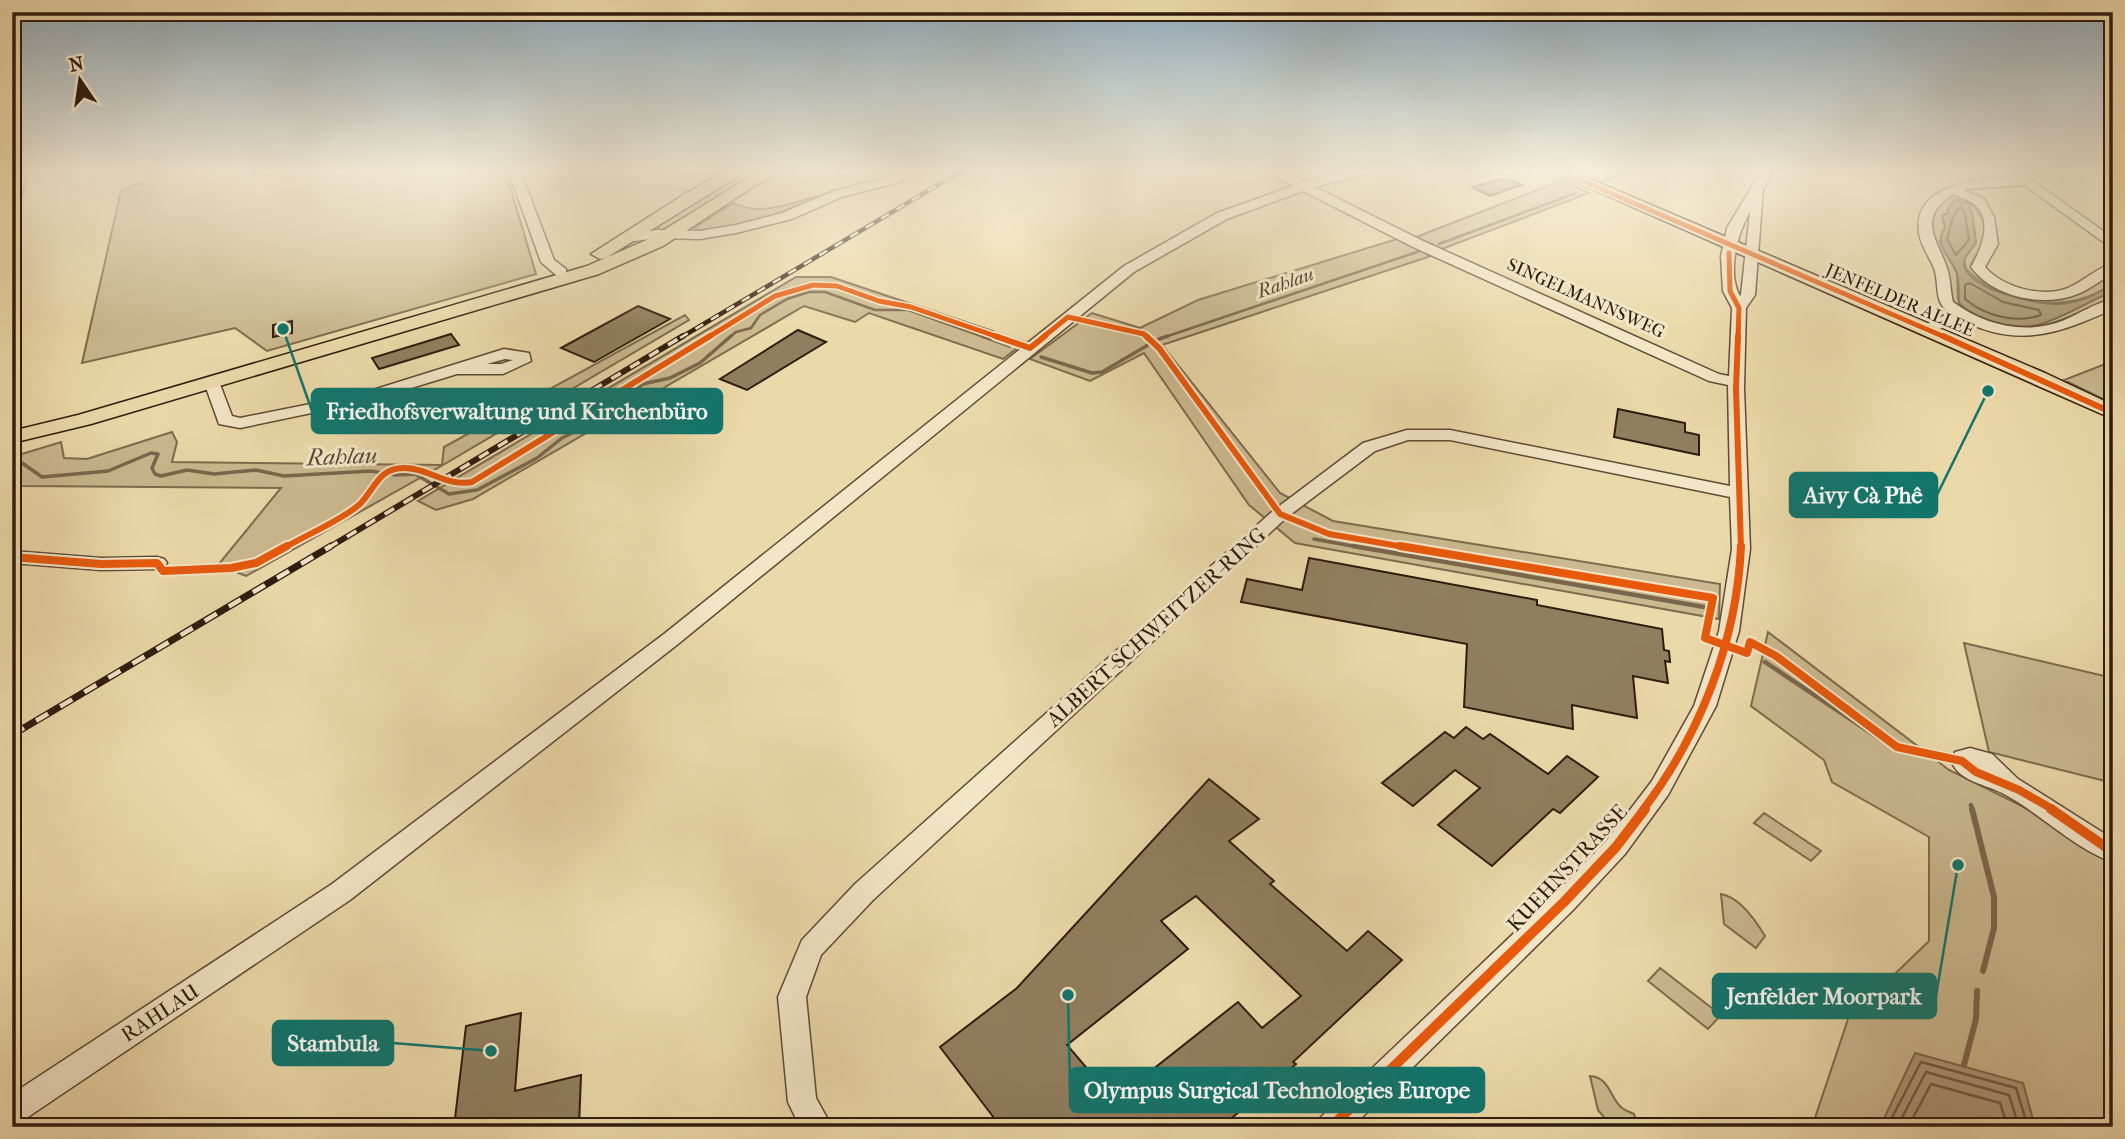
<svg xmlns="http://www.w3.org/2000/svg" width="2125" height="1139" font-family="'IM FELL French Canon',serif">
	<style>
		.green { fill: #ccb98f; stroke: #7e6a4f; stroke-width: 2 }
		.water { fill: #ac9875; stroke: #7a664c; stroke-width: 2 }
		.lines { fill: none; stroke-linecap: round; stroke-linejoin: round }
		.shore-far1 { stroke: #6e5a42; stroke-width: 2 }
		.shore { stroke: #6e5a42; stroke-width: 2.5 }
		.stream-far3 { stroke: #7a664c; stroke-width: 2.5 }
		.stream-far2 { stroke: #7a664c; stroke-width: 3.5 }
		.stream-far1 { stroke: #7a664c; stroke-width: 4.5 }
		.stream { stroke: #7a664c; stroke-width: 6 }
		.building { fill: #917e5f; stroke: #2f1b0f; stroke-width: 2; fill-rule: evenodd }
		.minor-casing { stroke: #5e4a36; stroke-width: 3 }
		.major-casing { stroke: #2f1b0f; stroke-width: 3 }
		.minor { fill: #f3e6c7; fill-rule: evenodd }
		.major { fill: #ecd9a9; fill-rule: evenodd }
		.rail-far2-casing { stroke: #2f1b0f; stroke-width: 4.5 }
		.rail-far1-casing { stroke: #2f1b0f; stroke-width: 6 }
		.rail-casing { stroke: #2f1b0f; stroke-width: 7 }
		.rail-far2 { stroke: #f3e6c7; stroke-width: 2.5; stroke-dasharray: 9; stroke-linecap: butt }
		.rail-far1 { stroke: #f3e6c7; stroke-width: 3.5; stroke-dasharray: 11; stroke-linecap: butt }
		.rail { stroke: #f3e6c7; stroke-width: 4.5; stroke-dasharray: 14; stroke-linecap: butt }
		.cycleway-far3-casing { stroke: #f3e6c7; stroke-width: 8 }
		.cycleway-far2-casing { stroke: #f3e6c7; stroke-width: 10 }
		.cycleway-far1-casing { stroke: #f3e6c7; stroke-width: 12 }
		.cycleway-casing { stroke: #f3e6c7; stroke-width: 14 }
		.cycleway-far3 { stroke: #e8590c; stroke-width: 5 }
		.cycleway-far2 { stroke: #e8590c; stroke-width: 6 }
		.cycleway-far1 { stroke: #e8590c; stroke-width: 8 }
		.cycleway { stroke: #e8590c; stroke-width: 10 }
		.labels { text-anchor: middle; stroke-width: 6; stroke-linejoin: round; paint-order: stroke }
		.far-street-label { font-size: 18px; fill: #2f1b0f; stroke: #f3e6c7 }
		.far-water-label { font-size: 19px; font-style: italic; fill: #5b4733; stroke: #f3e6c7 }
		.street-label { font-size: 21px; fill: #2f1b0f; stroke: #f3e6c7 }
		.water-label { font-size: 23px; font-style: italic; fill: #5b4733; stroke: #f3e6c7 }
		.leader { fill: none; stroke: #0f766e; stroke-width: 2.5 }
		.callout-dot { fill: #0f766e; stroke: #f3e6c7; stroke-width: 2.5 }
		.callout { fill: #0f766e; stroke: #0f766e; stroke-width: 2.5 }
		.callout-label { font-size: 23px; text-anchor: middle; font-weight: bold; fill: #fff }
	</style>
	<rect width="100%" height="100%" fill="#ecd9a9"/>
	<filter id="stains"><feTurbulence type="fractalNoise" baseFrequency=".00286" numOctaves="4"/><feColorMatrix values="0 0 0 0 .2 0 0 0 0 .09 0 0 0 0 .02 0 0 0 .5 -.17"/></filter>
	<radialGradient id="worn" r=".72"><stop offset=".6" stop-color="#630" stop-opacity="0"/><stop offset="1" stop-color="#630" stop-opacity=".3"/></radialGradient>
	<path class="green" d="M126 170H505L536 274 267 351 235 328 82 363 121 191 150 179Z
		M753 170H764L662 231 659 229 658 224 742 172Z
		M1563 180 1589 193 1442 249 1416 237Z
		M1957 195C1976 205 1991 222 1982 245 1979 252 1974 258 1971 265L1973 270 2002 288 2063 297 2084 292 2113 273V283C2070 316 2003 307 1966 269L1964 259 1976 243 1972 213 1960 200H1955L1947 210 1949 213 1942 216 1945 228 1940 242 1957 273 1958 299 2037 325 2113 291V297C2072 317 2036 337 1989 323 1976 319 1963 309 1951 302 1943 275 1910 203 1957 195Z
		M818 196C809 209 711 238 694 228L734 203C759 217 791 203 818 196Z
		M1397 239 1431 256 1162 345 1280 493 1333 521 1720 584 1719 619 1295 543 1249 505 1144 353 1090 381 1030 359 1092 313 1140 328 1198 300Z
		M796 277H831L1025 342 1003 359 869 313 855 322 804 306 473 499 436 510 418 501Z
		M685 315 689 320 443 465 246 576 218 565 281 488 22 486 13 478 12 457 61 442 64 458 87 459 172 432 177 442 172 462 442 465 444 447Z
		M2113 361V404L2064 380Z
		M1768 632 1949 770 2076 833 2113 860V1127H2035L2022 1083 1880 1127H1812L1848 1019 1929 941V837L1832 782 1824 760 1751 706Z
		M1964 643 2113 678V783L1989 752Z
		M1764 813 1821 851 1811 861 1754 823Z
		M1721 894C1739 897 1756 921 1765 936L1756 948 1724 924Z
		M1660 968 1721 1015 1708 1029 1648 981Z
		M1590 1076C1610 1077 1610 1099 1622 1108 1626 1111 1630 1112 1634 1114L1639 1127H1612L1598 1110Z"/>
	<path class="water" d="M1954 200 1968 203 1972 213 1976 243C1972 248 1965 256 1964 261 1962 289 2038 305 2058 304 2077 303 2097 295 2113 283V291C2089 301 2062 319 2037 325 2013 330 1976 321 1959 303 1958 294 1960 284 1957 274 1952 257 1932 246 1945 228L1942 215 1949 213 1947 210Z
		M1915 1053 2023 1083 2035 1127H1880Z"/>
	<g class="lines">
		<path class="shore-far1" d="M1960 207 1965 214 1969 240 1956 255 1947 239 1953 217Z
			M1970 283 2003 302 2039 310 2041 315C2016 324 1985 316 1965 299V285Z"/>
		<path class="shore" d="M1887 1127 1921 1062 2016 1088 2028 1127
			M1897 1127 1926 1072 2009 1095 2019 1127
			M1908 1127 1931 1084 2000 1103 2008 1127"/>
		<path class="stream-far3" d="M1608 180 1631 170
			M1439 244 1576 193
			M729 338 736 332 751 328 760 315 787 299 809 292H825L875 310H908L987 338
			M1162 338 1420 251"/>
		<path class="stream-far2" d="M982 336 1010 346
			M1159 339 1168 336
			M1041 357 1092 373 1102 372 1148 345
			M15 458 42 477 108 471 151 453 158 454 152 468 155 474 161 476 187 470 214 474 256 470 284 476 371 471 395 475 415 474 449 494 477 490 537 458 562 438 603 418 643 384 670 378 700 363 731 336
			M1314 539 1363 548"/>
		<path class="stream-far1" d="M1353 546 1704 607
			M1765 662 1892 747
			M1971 805 1972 810"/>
		<path class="stream" d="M1972 809 1994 897V928L1983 971
			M1964 1065 1976 1019 1977 991"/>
	</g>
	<path class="building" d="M1506 178 1522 185 1490 196 1472 187Z
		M638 306 670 319 594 362 561 348Z
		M292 321V333L273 337V325Z
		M798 330 826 342 747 390 720 379Z
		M451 334 459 345 379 369 372 358Z
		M1618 409 1685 423V432L1699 435V455L1614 437Z
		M1309 558 1537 600V605L1662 629 1664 650 1669 651 1670 662 1665 661 1668 683 1633 676 1637 718 1572 705 1573 729 1464 707 1467 644 1241 602 1247 579 1302 590Z
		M1466 727 1483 739 1490 734 1548 774 1567 756 1598 777 1560 813 1553 809 1492 866 1438 825 1480 788 1455 770 1413 806 1382 783 1445 732 1454 738Z
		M1209 779 1259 819 1229 841 1274 881 1270 884 1347 951 1368 931 1402 960 1293 1062 1296 1064 1221 1127H1001L940 1047 1017 988ZM1196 896 1301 996 1262 1028 1238 1002 1114 1100 1067 1045 1188 949 1161 921Z
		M521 1013 515 1091 581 1075 579 1127H454L466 1026Z"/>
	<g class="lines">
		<g class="minor-casing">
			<path id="minor" d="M15 170H27L18 211 12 215Z
				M508 170H520L554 260 566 269V275H556L541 262Z
				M1265 170H1280L1305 182 1351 170H1370L1368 173 1315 187 1423 241 1719 374 1729 376 1732 308 1723 291 1721 256 1727 228 1762 170H1774L1763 189 1755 295 1746 308 1744 388 1750 549 1739 631 1716 706 1668 795 1625 854 1573 910 1352 1127H1316L1321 1117 1555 894 1607 840 1652 781 1694 706 1719 631 1732 549 1730 497 1450 440H1408L1375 451 1286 518 873 900 821 955 806 997 816 1098 832 1127H800L788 1102 778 997 802 940 855 884 1274 510 1363 443 1407 430H1450L1730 486 1728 385 1709 381 1413 247 1303 191 1227 219 1134 272 678 644 350 900 22 1121 12 1125V1094L332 884 664 634 1124 266 1217 213 1293 186ZM1750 212 1741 295 1740 296C1727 273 1737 234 1750 212Z
				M2019 171 2113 238V249L2024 185 1967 189 1964 190 1984 199 1994 217 1998 244 1985 267C2003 288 2043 298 2068 288 2084 281 2097 268 2113 263V273C2101 280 2089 290 2075 295 2041 307 1993 297 1971 267 1981 250 1994 220 1974 204 1969 200 1959 197 1953 194 1917 218 1936 237 1947 268 1951 279 1950 291 1953 302 1984 325 2025 335 2062 321 2079 314 2095 303 2113 299V309C2059 334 2016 349 1960 319L1933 332H1923L1921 329 1923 326 1949 313C1933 300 1940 286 1934 268 1929 256 1921 246 1919 233 1912 183 1981 178 2015 177V172Z
				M899 174 903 175V181L842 197 792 219 736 233 700 239 658 238 627 242 620 238 627 234 658 230 700 231 736 225 782 213 834 191Z
				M504 349 529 353 531 361 503 374H457L369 401 240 428 219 424 204 382 212 377 218 379 232 416 240 418 360 394ZM505 359 513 360 501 364H487Z
				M12 551 101 558 157 557 164 559 167 563 164 567 157 569 101 570 12 563Z
				M1970 748 1992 754 2018 779 2113 839V862C2074 849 2039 812 2002 793 1985 784 1961 782 1952 763L1955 752Z"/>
		</g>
		<g class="major-casing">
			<path id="major" d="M729 170H748L606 258 600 259 591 254 688 192Z
				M761 170H779L663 246 599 274 91 424 12 443V431L78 415 587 266 651 238Z
				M1549 170H1569L2045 373 2113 405V419Z"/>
		</g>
		<use href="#minor" class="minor"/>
		<use href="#major" class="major"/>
		<g class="rail-far2-casing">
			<path id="rail-far2" d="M680 338 963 170"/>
		</g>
		<g class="rail-far1-casing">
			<path id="rail-far1" d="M328 548 683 336"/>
		</g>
		<g class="rail-casing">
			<path id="rail" d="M12 735 331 546"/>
		</g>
		<use href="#rail-far2" class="rail-far2"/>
		<use href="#rail-far1" class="rail-far1"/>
		<use href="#rail" class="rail"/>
		<g class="cycleway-far3-casing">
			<path id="cycleway-far3" d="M1557 170 1947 338
				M1729 253 1730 291 1739 308 1738 338
				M707 338 775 296 813 285 837 286 879 301 911 307 1001 338
				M1042 338 1068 317 1144 334 1148 338"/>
		</g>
		<g class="cycleway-far2-casing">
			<path id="cycleway-far2" d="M995 336 1030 348 1045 336
				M1146 336 1159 348 1280 514 1329 534 1410 548
				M1738 336 1736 388 1741 548
				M1943 336 2113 413
				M284 548C304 536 344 519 360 504 375 489 378 468 404 468 429 468 446 487 472 482L710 336"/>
		</g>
		<g class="cycleway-far1-casing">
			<path id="cycleway-far1" d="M1400 546 1713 598 1705 638 1747 653 1750 642 1776 656 1897 747 1962 761
				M12 557 101 564 157 563 163 571 231 568 256 563 287 546
				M1962 761 1976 772 2019 790 2054 810
				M1643 810C1700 735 1737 641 1741 546"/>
		</g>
		<g class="cycleway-casing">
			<path id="cycleway" d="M2051 809 2113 852
				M1331 1127 1564 902 1616 847 1645 809"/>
		</g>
		<use href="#cycleway-far3" class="cycleway-far3"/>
		<use href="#cycleway-far2" class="cycleway-far2"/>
		<use href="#cycleway-far1" class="cycleway-far1"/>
		<use href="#cycleway" class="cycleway"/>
	</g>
	<linearGradient id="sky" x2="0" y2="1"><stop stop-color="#90a9ba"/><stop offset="0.52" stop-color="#f6eed8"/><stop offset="1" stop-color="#f6eed8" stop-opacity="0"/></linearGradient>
	<rect width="2125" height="329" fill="url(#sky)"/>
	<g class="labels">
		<g class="far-street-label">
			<text transform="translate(1586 298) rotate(24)" y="6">SINGELMANNSWEG</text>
			<text transform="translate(1900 300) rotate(23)" y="6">JENFELDER ALLEE</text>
		</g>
		<g class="far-water-label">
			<text transform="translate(1285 282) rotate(-19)" y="7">Rahlau</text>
		</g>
		<g class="street-label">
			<text transform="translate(1156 627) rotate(-42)" y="7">ALBERT-SCHWEITZER-RING</text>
			<text transform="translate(1567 868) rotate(-47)" y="7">KUEHNSTRASSE</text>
			<text transform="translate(160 1013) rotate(-33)" y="7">RAHLAU</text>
		</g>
		<g class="water-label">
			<text transform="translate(342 456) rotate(-2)" y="8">Rahlau</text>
		</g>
	</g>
	<path class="leader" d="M283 329L312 411M1988 391L1937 495M1958 865L1936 996M491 1051L393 1043M1068 995L1070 1090"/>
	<g class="callout-dot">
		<circle cx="283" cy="329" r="7"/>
		<circle cx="1988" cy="391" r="7"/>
		<circle cx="1958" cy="865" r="7"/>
		<circle cx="491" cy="1051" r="7"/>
		<circle cx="1068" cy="995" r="7"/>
	</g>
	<g class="callout">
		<rect x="312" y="389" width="410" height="44" rx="7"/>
		<rect x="1790" y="473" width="147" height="44" rx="7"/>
		<rect x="1713" y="974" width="223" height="44" rx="7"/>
		<rect x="273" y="1021" width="120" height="44" rx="7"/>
		<rect x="1070" y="1068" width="414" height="44" rx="7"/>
	</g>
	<g class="callout-label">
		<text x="517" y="419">Friedhofsverwaltung und Kirchenbüro</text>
		<text x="1863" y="503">Aivy Cà Phê</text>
		<text x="1824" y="1004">Jenfelder Moorpark</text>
		<text x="333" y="1051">Stambula</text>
		<text x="1277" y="1098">Olympus Surgical Technologies Europe</text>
	</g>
	<rect width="2125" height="1139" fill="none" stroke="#ecd9a9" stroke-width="42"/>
	<rect x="14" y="14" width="2097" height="1111" fill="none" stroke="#2f1b0f" stroke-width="3.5"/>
	<rect x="21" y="21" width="2083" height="1097" fill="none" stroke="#2f1b0f" stroke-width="2"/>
	<g transform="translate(80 80) rotate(347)" stroke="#f3e6c7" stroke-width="5" paint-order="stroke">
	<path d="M0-5L12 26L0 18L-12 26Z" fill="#2f1b0f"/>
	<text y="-10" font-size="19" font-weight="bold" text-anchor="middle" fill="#2f1b0f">N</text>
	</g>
	<rect width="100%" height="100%" filter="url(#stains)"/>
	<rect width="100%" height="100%" fill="url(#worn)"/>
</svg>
